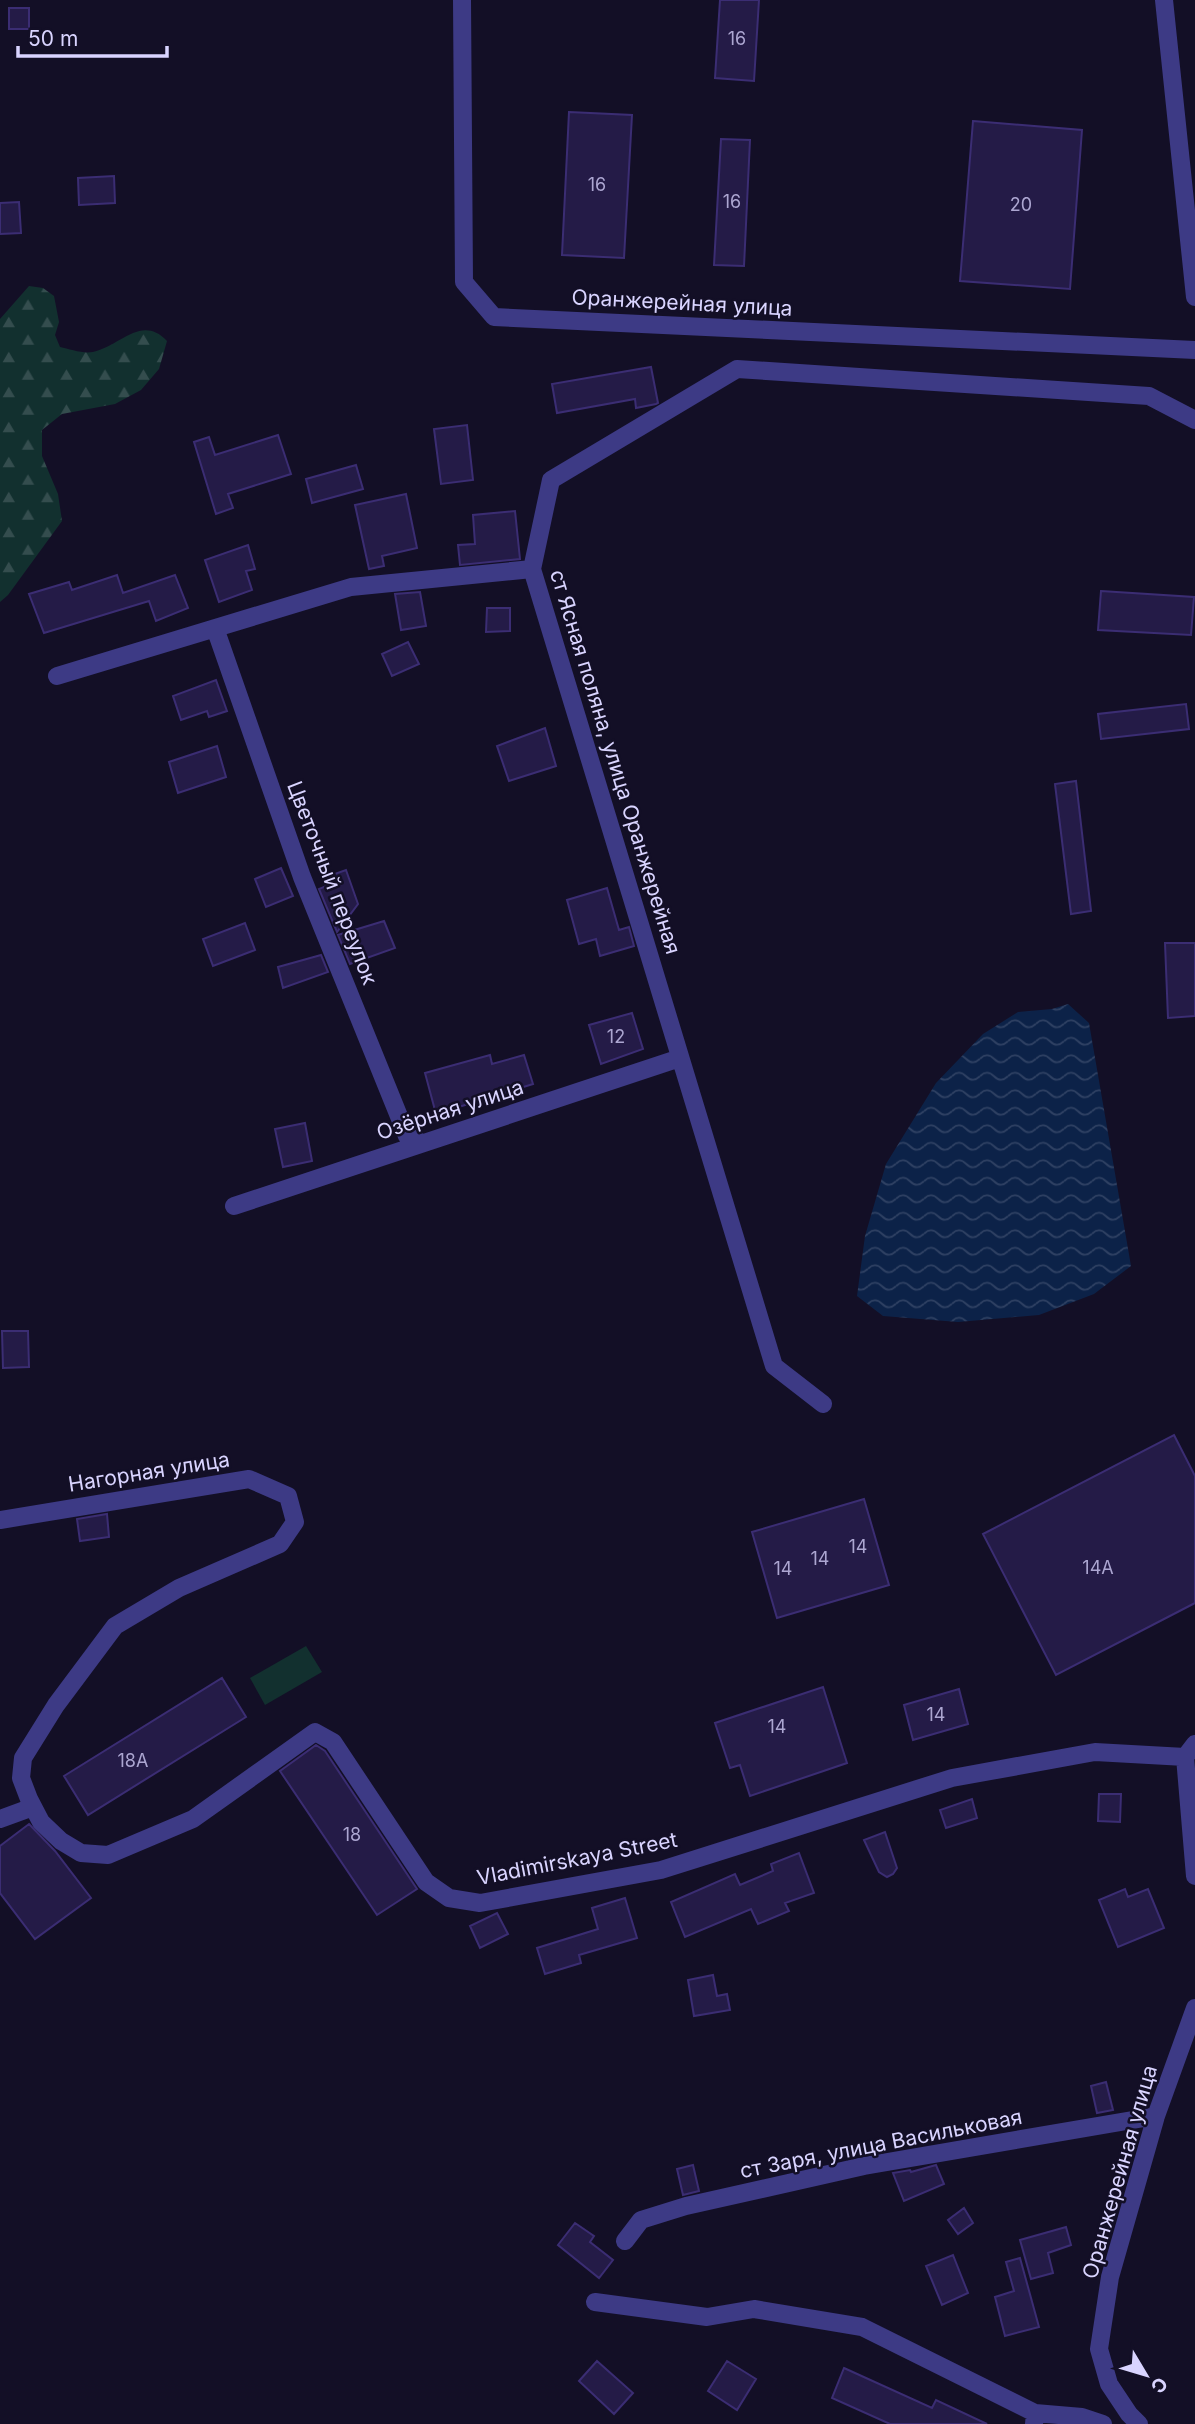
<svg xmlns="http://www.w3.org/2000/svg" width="1195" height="2424" font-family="Inter,sans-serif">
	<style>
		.forest { fill: url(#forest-firs) }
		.park { fill: #12302f }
		.water { fill: url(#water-waves) }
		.building { fill: #241b47; stroke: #3b2d73; stroke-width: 2 }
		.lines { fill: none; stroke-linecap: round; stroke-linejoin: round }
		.street { stroke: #3d3a85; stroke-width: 18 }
		.labels { text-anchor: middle; stroke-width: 5; stroke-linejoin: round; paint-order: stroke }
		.number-label { font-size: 18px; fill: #aca6d1 }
		.street-label { font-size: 21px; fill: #d9d4ff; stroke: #130f26 }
	</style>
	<defs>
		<pattern id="forest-firs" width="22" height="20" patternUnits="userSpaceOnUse" patternTransform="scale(1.75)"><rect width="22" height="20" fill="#12302f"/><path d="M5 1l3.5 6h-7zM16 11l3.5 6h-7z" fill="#344d4e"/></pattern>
		<pattern id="water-waves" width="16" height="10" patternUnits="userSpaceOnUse" patternTransform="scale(1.75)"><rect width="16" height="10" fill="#0c2248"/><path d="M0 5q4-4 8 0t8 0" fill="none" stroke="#2f4163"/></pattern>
	</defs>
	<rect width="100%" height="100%" fill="#130f26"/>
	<path class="forest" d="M29 286 43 288 54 296 59 322 55 335 60 347C69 349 83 354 93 352 121 346 141 314 167 341L159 369 141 390 115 404 62 414 42 430V456L58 494 62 521 8 595 0 602V319Z"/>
	<path class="park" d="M306 1646 322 1672 265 1705 250 1678Z"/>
	<path class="water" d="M1068 1004 1089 1023 1131 1266 1094 1294 1039 1315 958 1322 883 1316 857 1296 865 1236 886 1164 936 1083 983 1034 1018 1012 1052 1009Z"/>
	<path class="building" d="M720 0H759L754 81 715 78Z
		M9 8H29V29H9Z
		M569 112 632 115 624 258 562 255Z
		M973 121 1082 130 1070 289 960 281Z
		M721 139 750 140 744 266 714 265Z
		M114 176 115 203 79 205 78 178Z
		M19 202 21 233 0 234V203Z
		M651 367 658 403 656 404 636 408 635 399 557 413 552 384Z
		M467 425 473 480 441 484 434 429Z
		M278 435 291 474 228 494 233 508 216 514 194 442 209 437 215 455Z
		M356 465 363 489 312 503 306 479Z
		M406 494 417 548 382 556 384 566 369 569 355 505Z
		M515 511 520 559 460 565 458 545 475 544 473 515Z
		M248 545 255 569 246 571 252 590 219 602 205 560Z
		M117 575 123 593 175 575 188 608 156 621 149 601 44 633 29 594 69 582 72 590Z
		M1101 591 1194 597 1191 635 1098 630Z
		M420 592 426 626 401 630 395 594Z
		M487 608H510V631L486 632Z
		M408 642 419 664 392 676 382 654Z
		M216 680 227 711 209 717 207 711 181 720 173 696Z
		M1186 704 1189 729 1101 739 1098 714Z
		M545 728 556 766 509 781 497 746Z
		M217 746 226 777 178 793 169 762Z
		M1076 781 1091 911 1071 914 1055 784Z
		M281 868 293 896 266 907 255 879Z
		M346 870 358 904 337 932 319 889 329 885 326 877Z
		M607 888 619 930 629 927 634 946 600 956 596 939 579 944 567 900Z
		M384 921 395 948 350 964 338 935Z
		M245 923 255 950 213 966 203 939Z
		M1165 943H1195V1016L1168 1018Z
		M321 955 328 972 283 988 278 967Z
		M632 1013 643 1049 601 1064 589 1025Z
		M490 1055 492 1064 524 1055 533 1084 436 1114 425 1073Z
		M305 1123 312 1161 283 1167 275 1129Z
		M2 1331H28L29 1367 3 1368Z
		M1174 1435 1195 1476V1603L1056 1675 983 1534Z
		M864 1499 889 1585 777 1618 752 1532Z
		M107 1514 109 1537 80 1541 77 1519Z
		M222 1678 246 1717 88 1815 64 1776Z
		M823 1687 847 1763 750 1796 740 1765 730 1768 715 1723Z
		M959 1689 968 1724 913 1740 904 1705Z
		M316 1745 325 1751 417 1889 377 1915 280 1771Z
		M1099 1794H1121L1120 1822 1098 1821Z
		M972 1799 977 1818 946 1828 940 1810Z
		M29 1824 55 1851 91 1898 35 1939 0 1893V1846Z
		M885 1832 897 1868 893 1874 887 1877 879 1872 864 1840Z
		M799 1853 814 1893 785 1903 789 1911 758 1924 751 1909 685 1937 671 1902 735 1874 740 1885 773 1871 771 1864Z
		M1125 1889 1128 1897 1148 1889 1164 1928 1118 1947 1099 1900Z
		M625 1898 637 1938 579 1955 581 1963 545 1974 537 1948 598 1929 592 1908Z
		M497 1913 508 1934 480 1948 470 1926Z
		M713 1975 717 1996 727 1994 730 2010 694 2016 688 1980Z
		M1106 2082 1113 2110 1097 2113 1091 2086Z
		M693 2165 699 2191 683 2195 677 2169Z
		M936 2165 944 2184 904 2201 893 2173 910 2170 911 2172Z
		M964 2208 973 2223 958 2234 948 2220Z
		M575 2223 594 2236 590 2242 613 2260 599 2278 558 2245Z
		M1066 2227 1071 2245 1048 2253 1053 2273 1031 2279 1020 2240Z
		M953 2255 968 2293 942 2305 926 2266Z
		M1020 2258 1039 2327 1005 2336 995 2297 1014 2291 1006 2262Z
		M597 2361 633 2393 614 2414 579 2381Z
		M727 2361 756 2379 737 2410 708 2391Z
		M844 2368 932 2408 936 2400 987 2424H890L832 2398Z"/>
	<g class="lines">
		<path class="street" d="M462 0 464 282 494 317 1195 350
			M1164 0 1195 297
			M215 628 302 877 407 1136 422 1143
			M57 676 351 587 532 569
			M234 1206 680 1058
			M823 1404 774 1366 532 569 551 480 737 369 1149 396 1195 420
			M0 1520 249 1479 288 1496 295 1522 280 1544 179 1588 115 1626 56 1705 23 1758 21 1778 29 1799 41 1822 61 1841 81 1853 108 1855 193 1819 315 1732 333 1742 426 1882 449 1898 480 1903 661 1870 952 1778 1095 1752 1185 1757
			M1195 1744 1185 1757 1195 1876
			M0 1819 33 1807
			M625 2241 641 2220 686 2206 864 2166 1156 2116
			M595 2302 707 2317 754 2309 862 2327 1035 2413
			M1034 2424 1035 2413 1082 2417 1103 2424
			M1139 2424 1129 2414 1109 2384 1099 2349 1110 2277 1156 2116 1195 2008"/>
	</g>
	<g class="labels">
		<g class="number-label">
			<text x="737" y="45">16</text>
			<text x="597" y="191">16</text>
			<text x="732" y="208">16</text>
			<text x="1021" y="211">20</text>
			<text x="616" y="1043">12</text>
			<text x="858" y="1553">14</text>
			<text x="820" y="1565">14</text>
			<text x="1098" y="1574">14А</text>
			<text x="783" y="1575">14</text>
			<text x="936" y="1721">14</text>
			<text x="777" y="1733">14</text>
			<text x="133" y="1767">18А</text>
			<text x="352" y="1841">18</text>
		</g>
		<g class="street-label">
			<text transform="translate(682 303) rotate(3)" y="7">Оранжерейная улица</text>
			<text transform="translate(615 762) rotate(73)" y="7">ст Ясная поляна, улица Оранжерейная</text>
			<text transform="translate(332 883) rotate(69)" y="7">Цветочный переулок</text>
			<text transform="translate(450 1110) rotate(-18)" y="7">Озёрная улица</text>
			<text transform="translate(149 1472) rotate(-9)" y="7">Нагорная улица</text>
			<text transform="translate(577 1859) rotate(-11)" y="7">Vladimirskaya Street</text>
			<text transform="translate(881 2144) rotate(-11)" y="7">ст Заря, улица Васильковая</text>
			<text transform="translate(1120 2172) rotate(-74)" y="7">Оранжерейная улица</text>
		</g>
	</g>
	<g transform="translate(1146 2375) rotate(128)" stroke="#130f26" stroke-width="5" paint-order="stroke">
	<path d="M0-5L12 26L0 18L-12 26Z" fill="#d9d4ff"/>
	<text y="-10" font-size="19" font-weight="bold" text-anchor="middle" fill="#d9d4ff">С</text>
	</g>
	<path d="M18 46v10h149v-10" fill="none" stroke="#d9d4ff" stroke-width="3.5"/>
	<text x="28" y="46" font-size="21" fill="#d9d4ff" stroke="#130f26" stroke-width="5" paint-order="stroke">50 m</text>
</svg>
